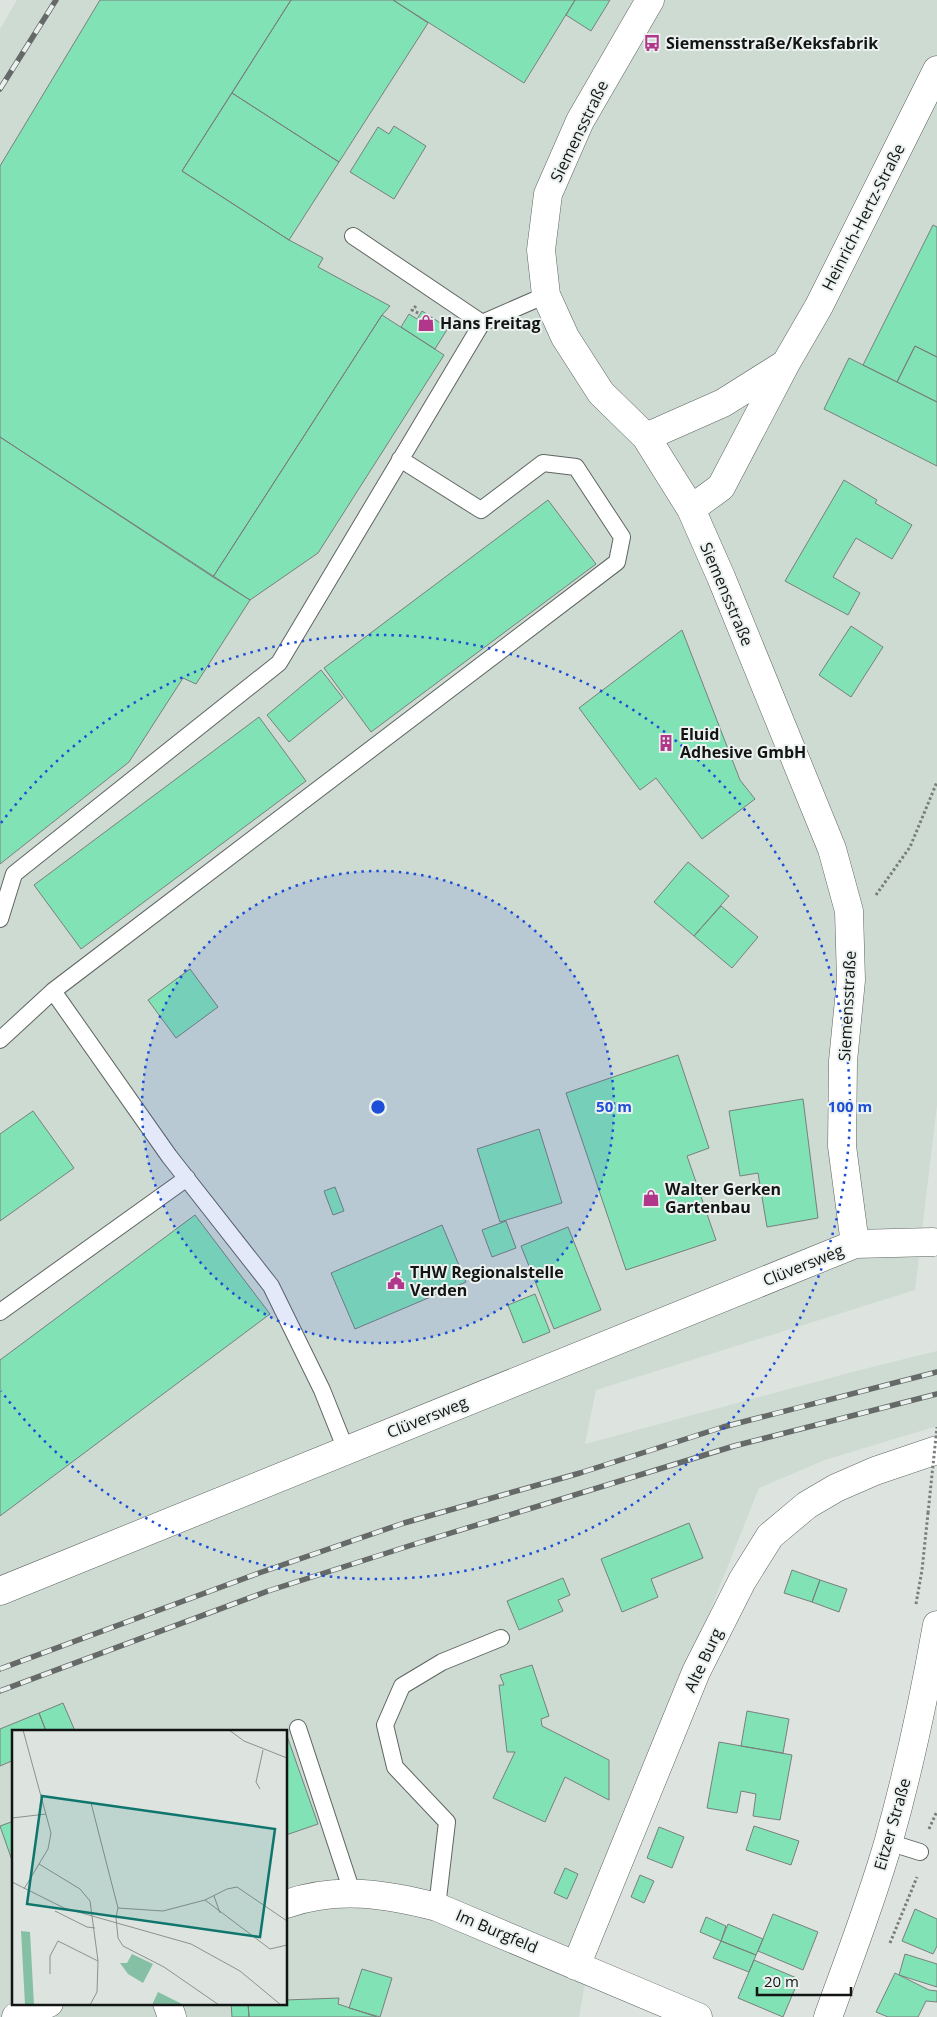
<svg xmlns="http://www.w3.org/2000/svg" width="937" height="2017" font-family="'Open Sans',sans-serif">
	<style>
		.built { fill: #cddbd3; fill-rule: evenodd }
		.building { fill: #81e2b6; stroke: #7a7f7c }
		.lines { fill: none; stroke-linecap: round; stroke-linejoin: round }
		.lane-casing { stroke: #5f6562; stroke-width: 18 }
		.street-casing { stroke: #5f6562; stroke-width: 29 }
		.secondary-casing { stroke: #5f6562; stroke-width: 29 }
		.path { stroke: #797d7b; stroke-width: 3; stroke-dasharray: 2.5 2.5; stroke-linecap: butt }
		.lane { stroke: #fff; stroke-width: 16 }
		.street { stroke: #fff; stroke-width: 28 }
		.secondary { stroke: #fff; stroke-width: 28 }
		.rail-casing { stroke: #656967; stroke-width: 5.5 }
		.rail { stroke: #ebf1ee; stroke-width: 4; stroke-dasharray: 11; stroke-linecap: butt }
		.path-bridge { stroke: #797d7b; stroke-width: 3; stroke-dasharray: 2.5 2.5; stroke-linecap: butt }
		.ring { fill: none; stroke: #1d4ed8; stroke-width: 2.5; stroke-dasharray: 2.5 5 }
		.labels { text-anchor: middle; stroke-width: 4; stroke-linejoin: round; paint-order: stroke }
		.poi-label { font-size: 16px; font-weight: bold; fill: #131514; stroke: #ebf1ee; text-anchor: start }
		.street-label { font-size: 16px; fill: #131514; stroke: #ebf1ee }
		.inset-road { fill: none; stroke: #8c918e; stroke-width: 1 }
		.view { fill: #0f766e; fill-opacity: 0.15; stroke: #0f766e; stroke-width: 2.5 }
		.inset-edge { fill: none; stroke: #131514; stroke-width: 2.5 }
		.centre { fill: #1d4ed8; stroke: #ebf1ee; stroke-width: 2.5 }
		.ring-label { font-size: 15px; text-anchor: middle; font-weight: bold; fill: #1d4ed8; stroke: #ebf1ee; stroke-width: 4; stroke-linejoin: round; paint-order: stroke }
	</style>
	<rect width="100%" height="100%" fill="#dde4e0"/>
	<path class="built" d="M17 0H937V1105L915 1290 596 1390 585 1444 860 1370 937 1351V1426L825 1460 759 1488 605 1874 579 2017H0V29ZM14 1731H286V2003H14Z"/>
	<path class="building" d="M100 0H291L182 171 289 240 323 258 318 267 390 306 382 315 213 577 0 437V166Z
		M291 0H393L428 23 339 162 232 93Z
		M393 0H575L524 83Z
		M575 0H610L591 31 566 15Z
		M232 93 339 162 289 240 182 171Z
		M394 126 426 146 394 199 350 172 378 127 389 134Z
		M933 225 937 227V357L915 346 897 382 863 365Z
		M422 311 448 328 435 349 401 327 409 314 417 319Z
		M382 315 444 355 318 553 250 600 213 577Z
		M915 346 937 357V402L897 382Z
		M849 358 937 402V466L824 409Z
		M0 437 250 600 196 684 183 678 129 762 0 864Z
		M844 480 877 500 875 503 912 525 892 559 856 538 833 577 860 593 848 615 785 581Z
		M548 500 596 564 371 732 324 668Z
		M851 626 883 647 851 697 819 675Z
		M682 630 740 780 755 799 702 839 656 778 640 790 579 708Z
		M321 670 343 698 289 742 267 715Z
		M259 717 306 781 81 949 34 885Z
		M688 862 729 896 694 936 654 902Z
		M721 906 758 937 732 968 694 936Z
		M190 969 218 1007 176 1038 148 1000Z
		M678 1055 709 1148 687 1156 716 1240 626 1270 566 1093Z
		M803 1099 818 1218 767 1227 758 1173 740 1176 729 1111Z
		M33 1111 74 1168 0 1221V1134Z
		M539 1129 562 1203 500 1222 477 1149Z
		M335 1187 344 1211 333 1215 324 1191Z
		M195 1215 270 1314 0 1516V1360Z
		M506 1221 516 1248 492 1257 482 1230Z
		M442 1225 466 1282 355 1329 331 1273Z
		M568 1227 601 1310 554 1329 521 1246Z
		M535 1294 550 1332 523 1343 508 1305Z
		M689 1523 703 1558 651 1579 658 1597 622 1612 601 1559Z
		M792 1570 820 1580 812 1602 784 1593Z
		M563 1578 570 1595 558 1600 563 1611 519 1630 507 1601Z
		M820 1580 847 1589 839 1612 812 1602Z
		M532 1665 549 1716 541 1719 542 1726 609 1760V1800L565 1777 545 1822 493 1798 515 1752H507L499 1685H504L500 1675Z
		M63 1703 75 1731H46L39 1713Z
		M747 1711 789 1719 783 1753 741 1746Z
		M39 1713 46 1731H14V1760L0 1766V1729Z
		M287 1736 318 1824 286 1835V1737Z
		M719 1742 792 1755 780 1820 753 1816 756 1794 741 1791 737 1813 707 1808Z
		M14 1821V1866L0 1826Z
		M754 1826 799 1841 791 1865 746 1850Z
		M659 1827 684 1837 672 1868 647 1858Z
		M565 1868 578 1874 567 1899 554 1893Z
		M640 1875 654 1881 644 1903 631 1897Z
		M915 1909 937 1919V1946L933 1954 902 1941Z
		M773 1914 818 1932 803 1970 758 1951Z
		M706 1917 726 1926 721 1941 700 1932Z
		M728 1924 763 1939 756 1955 721 1941Z
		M721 1941 756 1955 749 1972 713 1958Z
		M905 1954 937 1964V1987L899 1975Z
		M754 1960 799 1979 783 2017 738 1998Z
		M362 1969 392 1978 380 2017 349 2008Z
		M895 1973 929 1990 937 1991V2002L926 2001 918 2017H888L876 2012Z
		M339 1998 338 2004 377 2017H249L248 2003H286V2000Z
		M231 2003H248L249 2017H232Z"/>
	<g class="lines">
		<g class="lane-casing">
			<path id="lane" d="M353 236 482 323 546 295
				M0 919 14 874 279 663 482 323
				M53 991 169 1156 271 1286 322 1390 346 1450
				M0 1040 53 991 617 562 622 537 576 467 543 463 481 510 400 459
				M0 1312 187 1178
				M298 1728 352 1892
				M888 1842 920 1852
				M437 1907 447 1822 395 1767 385 1725 402 1686 442 1662 501 1638"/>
		</g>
		<g class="street-casing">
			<path id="street" d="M650 0 580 121 548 194 541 250 546 295 565 337 601 393 646 437 691 509 721 577 832 849 849 911 851 980 843 1061 842 1146 855 1244
				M646 437 723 403 785 364
				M691 509 721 487 786 363 819 306 937 70
				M0 1591 855 1244 933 1242
				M286 1904C338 1886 386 1894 437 1907L698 2017
				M576 1966 696 1672 742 1581 770 1536 807 1505 836 1488 875 1471 937 1450
				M167 2003 172 2017
				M16 2017 49 2003"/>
		</g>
		<g class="secondary-casing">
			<path id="secondary" d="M828 2017C849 1959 872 1900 889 1840 909 1769 924 1698 937 1625"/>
		</g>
		<path class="path" d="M416 306 412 310 420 314
			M876 895 910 847 937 782
			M916 1604 922 1570 928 1513
			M929 1829 937 1811
			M890 1943 917 1877"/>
		<use href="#lane" class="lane"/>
		<use href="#street" class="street"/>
		<use href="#secondary" class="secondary"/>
		<g class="rail-casing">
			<path id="rail" d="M0 89 56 0
				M0 1669 259 1573 404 1523 580 1473 723 1427 937 1372
				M0 1691 268 1591 415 1544 734 1446 937 1394"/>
		</g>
		<use href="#rail" class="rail"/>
		<path class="path-bridge" d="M928 1513 937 1427"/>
	</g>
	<circle cx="378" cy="1107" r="236" fill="#1d4ed8" fill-opacity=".12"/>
	<g class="ring">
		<circle cx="378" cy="1107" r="236"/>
		<path d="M1 823A472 472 0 1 1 1 1391"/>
	</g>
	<defs>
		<g id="bus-bare" transform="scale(1.35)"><path d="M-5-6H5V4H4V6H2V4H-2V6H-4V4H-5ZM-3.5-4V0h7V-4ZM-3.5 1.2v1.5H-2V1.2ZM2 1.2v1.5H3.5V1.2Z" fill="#b1378a" stroke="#ebf1ee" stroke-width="2.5" paint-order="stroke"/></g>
		<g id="shop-bare" transform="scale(1.35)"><path d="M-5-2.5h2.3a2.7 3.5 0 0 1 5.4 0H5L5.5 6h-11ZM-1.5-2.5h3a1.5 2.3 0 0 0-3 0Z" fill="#b1378a" stroke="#ebf1ee" stroke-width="2.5" paint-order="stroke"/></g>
		<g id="building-bare" transform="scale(1.35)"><path d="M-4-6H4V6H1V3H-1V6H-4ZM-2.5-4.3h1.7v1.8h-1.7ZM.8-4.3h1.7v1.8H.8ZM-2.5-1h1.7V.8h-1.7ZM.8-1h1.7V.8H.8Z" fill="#b1378a" stroke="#ebf1ee" stroke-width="2.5" paint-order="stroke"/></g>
		<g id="civic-bare" transform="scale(1.35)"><path d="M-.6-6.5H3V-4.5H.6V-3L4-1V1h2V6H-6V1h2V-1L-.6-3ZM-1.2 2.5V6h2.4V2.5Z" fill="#b1378a" stroke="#ebf1ee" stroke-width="2.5" paint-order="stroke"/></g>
	</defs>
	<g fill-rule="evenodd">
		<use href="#bus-bare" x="652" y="43"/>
		<use href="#shop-bare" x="426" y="323"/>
		<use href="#building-bare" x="666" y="743"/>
		<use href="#shop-bare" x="651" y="1198"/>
		<use href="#civic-bare" x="396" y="1281"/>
	</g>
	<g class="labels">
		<g class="poi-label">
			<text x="666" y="49">Siemensstraße/Keksfabrik</text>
			<text x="440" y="329">Hans Freitag</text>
			<text x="680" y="740">Eluid<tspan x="680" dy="18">Adhesive GmbH</tspan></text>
			<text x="665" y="1195">Walter Gerken<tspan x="665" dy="18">Gartenbau</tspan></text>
			<text x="410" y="1278">THW Regionalstelle<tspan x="410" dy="18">Verden</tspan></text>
		</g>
		<g class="street-label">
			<text transform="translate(579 131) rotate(-64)" y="6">Siemensstraße</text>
			<text transform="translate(863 217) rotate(-63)" y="6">Heinrich-Hertz-Straße</text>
			<text transform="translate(727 594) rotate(67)" y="6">Siemensstraße</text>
			<text transform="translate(847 1006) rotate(-87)" y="6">Siemensstraße</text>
			<text transform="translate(803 1265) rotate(-22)" y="6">Clüversweg</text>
			<text transform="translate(427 1417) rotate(-22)" y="6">Clüversweg</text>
			<text transform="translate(703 1660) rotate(-65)" y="6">Alte Burg</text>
			<text transform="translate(892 1824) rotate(-74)" y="6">Eitzer Straße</text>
			<text transform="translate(497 1931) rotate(23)" y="6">Im Burgfeld</text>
		</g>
	</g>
	<g transform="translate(12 1730)">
		<rect width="275" height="275" fill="#dde4e0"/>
		<path d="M9 201 18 202 22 275H13ZM120 224 141 234 131 253 116 244 108 233H115ZM146 262 172 275H140Z" fill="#86c0a4"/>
		<path class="inset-road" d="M11 0 39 103 36 119 12 159M217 0 232 11 275 28M248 59 244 52 251 20M79 73 106 178 104 187M0 88 34 84M27 134 68 159 78 171 86 231 85 262 78 275M0 152 52 178 179 214 228 241 269 275M202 166 208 183M193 170 258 219 275 215M106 178 151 181 193 170 215 159 225 157 275 191M43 181 75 197 83 198M104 188 106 208 111 216 152 237 207 275M38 244V226L46 211 86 231"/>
		<path class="view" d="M30 66 263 99 248 207 15 174Z"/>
		<rect width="275" height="275" class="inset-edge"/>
	</g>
	<circle cx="378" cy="1107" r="8" class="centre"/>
	<g class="ring-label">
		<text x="614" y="1112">50 m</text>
		<text x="850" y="1112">100 m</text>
	</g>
	<path d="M757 1987v8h94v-8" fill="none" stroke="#131514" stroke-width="2.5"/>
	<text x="764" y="1987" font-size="15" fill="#131514" stroke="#ebf1ee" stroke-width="4" paint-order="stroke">20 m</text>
</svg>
